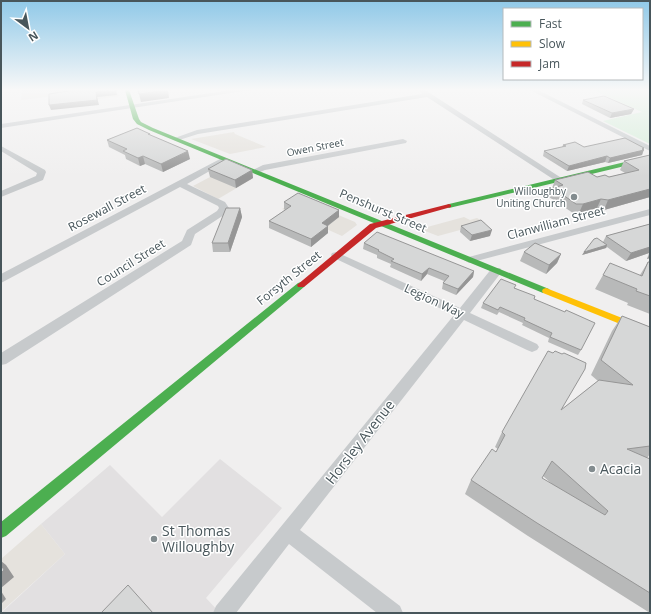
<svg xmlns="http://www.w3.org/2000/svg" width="651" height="614" font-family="'Open Sans',sans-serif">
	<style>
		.commercial { fill: #e5e2dd }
		.education { fill: #e2e0e1 }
		.green { fill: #d5edd9 }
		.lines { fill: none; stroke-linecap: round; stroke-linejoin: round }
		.street { fill: #c7cacc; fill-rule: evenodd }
		.fast { fill: #4caf50; fill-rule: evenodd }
		.slow { fill: #ffc107; fill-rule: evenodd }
		.jam { fill: #c62828; fill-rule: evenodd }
		.wall { fill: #b8b9b9; fill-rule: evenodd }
		.shaded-wall { fill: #969696 }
		.building { fill: #d6d7d7; stroke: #969696; fill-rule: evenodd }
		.poi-dot { fill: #838c8f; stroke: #fff; stroke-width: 1.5 }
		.labels { text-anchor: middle; stroke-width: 3; stroke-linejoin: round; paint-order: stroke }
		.far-street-label { font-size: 10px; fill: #48565b; stroke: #fff }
		.far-poi-label { font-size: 10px; fill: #48565b; stroke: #fff; text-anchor: end }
		.street-label { font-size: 12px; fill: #48565b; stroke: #fff }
		.near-street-label { font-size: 14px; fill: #48565b; stroke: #fff }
		.near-poi-label { font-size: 14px; fill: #48565b; stroke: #fff; text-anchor: start }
	</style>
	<rect width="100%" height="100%" fill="#f0efef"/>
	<path class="commercial" d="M22 90H117L119 96 73 103 72 94 21 100Z
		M234 132 235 134 266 147 230 154 191 139Z
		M227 168 252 179 218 199 193 186Z
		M298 198 355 222 357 225 342 236 282 209Z
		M464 217 470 220 477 218 486 223 438 236 420 229Z
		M41 524 65 554 1 612V559Z"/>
	<path class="education" d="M220 459 282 508 206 598 220 613H1L65 554 41 524 110 465 162 517Z"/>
	<path class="green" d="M593 90H650V144L603 121 642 112Z"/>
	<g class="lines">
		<path class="street" d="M232 90H250L1 128V124Z
			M419 90H425L563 179 559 182 556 181 427 97 198 134 176 141 172 139 197 130 422 94Z
			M530 90H538L650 146V151Z
			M403 139 407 141 406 143 265 170 255 174 251 171 263 165Z
			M1 146 45 170 46 172 43 180 1 197V191L36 176 37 173 1 151Z
			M220 159H226L227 161 187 184 225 202 229 208 224 215 195 234 191 245 6 364 1 365V353L182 241 187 230 217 211 219 208 218 206 180 187 1 283V274Z
			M650 209V215L469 263 464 260 465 258Z
			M336 252 460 308 492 268H500L502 271 500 274 470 313 537 344 539 347 537 350 532 352 527 350 464 320 300 530 400 606 403 613H377L289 544 236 613H213L216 606 454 315 332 257 331 255 332 253Z"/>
		<path class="fast" d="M125 90H129L139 119 141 122 153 128 549 289 550 291 549 293H543L149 130 137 124 133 119Z
			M650 156V160L449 208 445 206 449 204Z
			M301 282 305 285 304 287 6 536 1 538V522L298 283Z"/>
		<path class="slow" d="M546 288 650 329V336L543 293 542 291 543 289Z"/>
		<path class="jam" d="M449 204 451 205V207L376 228 304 287H298L297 285 370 224Z"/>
	</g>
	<path class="wall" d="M583 100 634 109 631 114 610 118 582 104Z
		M150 134 151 136 190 159 163 172 145 164 140 166 126 159 125 155 109 147 107 140Z
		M563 145 584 147 644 150 642 155 608 163 605 162 567 171 543 156 544 151 562 147Z
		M650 155V197L604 210 597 208 579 213H573L549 197 555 180 597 177H609L625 173 620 170 624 161Z
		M208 169 252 170 253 178 236 188 210 177Z
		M284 202 339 210V217L328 226V233L311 247 269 228V221L285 210 284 209Z
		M240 208 242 217 230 252H213L212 243Z
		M650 224V258L647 259 649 253 626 261 607 247 606 248 582 255 603 242 606 236Z
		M461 226 490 236 470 241 460 232Z
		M364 243 474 271 473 277 456 295 442 289 443 283 444 281 427 274 421 281 390 267 391 264 377 258V255L363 249Z
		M524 252 561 254 557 263 546 274 520 261Z
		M648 262H650V314L627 305 628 303 595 289 603 275H640Z
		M515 288 534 299 581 350 578 355 548 342 549 338 522 325 523 323 499 312 497 315 481 308 483 303Z
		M622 316 650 327V454L647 458 650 459V613L528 536 465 494 471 480 496 452 498 449 495 447 502 432 561 410 598 381 591 375 612 331ZM543 476 553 485 542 478Z"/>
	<path class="shaded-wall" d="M111 90H116L117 95 97 97 99 105 51 110 49 105 96 92Z
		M165 90H168L169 98 141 102 139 94Z
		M634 109 631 114 610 118 612 113Z
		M644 148 642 155 608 163 610 158Z
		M188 151 190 159 163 172 161 164Z
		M143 156 145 164 140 166 138 158Z
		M607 156 605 162 567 171 569 166Z
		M252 170 253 178 236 188 235 180Z
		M650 189V197L604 210 608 200Z
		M601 199 597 208 579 213 583 204Z
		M240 208 242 217 230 252 228 243Z
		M339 210V217L322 230V223Z
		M328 226V233L311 247V239Z
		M492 230 490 236 470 241 472 235Z
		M607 245 606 248 582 255 584 252Z
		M650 247V252L649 253 626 261 631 253Z
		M561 254 557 263 546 274 549 265Z
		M650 254V258L647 259Z
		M429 268 427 274 421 281 422 274Z
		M474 271 473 277 456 295 458 289Z
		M1 561 6 565 14 577 1 588Z
		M1 591 6 599 1 604Z"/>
	<path class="building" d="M74 90H111L96 92 97 100 49 105V94Z
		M138 90H165L139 94Z
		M604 96 634 109 612 113 583 100Z
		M137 128 150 134H148L188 151 161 164 143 156 138 158 123 151 127 149 107 140Z
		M625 138 644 148 642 149 644 150 610 158 607 156 569 166 544 151 566 146 563 145 575 142 584 147Z
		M650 155V189L608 200 601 199 583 204H576L553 188 563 185 555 180 588 172 597 177 605 175 609 177 639 170 624 161Z
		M226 159 252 170 235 180 208 169Z
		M298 193 339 210 322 223 328 226 311 239 269 221 291 206 284 202Z
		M226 208H240L228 243H212Z
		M481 220 492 230 472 235 461 226Z
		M650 224V247L631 253 606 236Z
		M377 232 474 271 458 289 443 283 449 276 429 268 422 274 391 261 394 259 378 251 379 250 364 243Z
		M597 238 607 245 584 252 594 239Z
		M535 243 561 254 549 265 524 252Z
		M648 262H650V296L636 291 637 289 603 275 610 263 642 276Z
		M501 279 516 285 514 288 535 296 534 299 565 312 566 310 595 323 581 350 550 337 552 333 524 320 525 318 500 307 498 310 483 303Z
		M622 316 650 327V446L627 449 650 459V593L537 523 471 480 492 449 496 452 505 435 502 432 548 351 553 353 555 351 562 354 564 353 586 363 585 369 561 410 599 380 633 385 601 360ZM552 461 608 511 605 515 542 478Z
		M1 565 4 570 1 573Z
		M128 585 153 613H101Z"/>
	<linearGradient id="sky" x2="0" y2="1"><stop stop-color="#90c9e8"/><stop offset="0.51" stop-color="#f8f8f8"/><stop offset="1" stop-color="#f8f8f8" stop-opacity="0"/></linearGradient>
	<rect width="651" height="176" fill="url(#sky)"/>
	<g class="poi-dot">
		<circle cx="574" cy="197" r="4"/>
		<circle cx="592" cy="469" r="4"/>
		<circle cx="154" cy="539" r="4"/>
	</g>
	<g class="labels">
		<g class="far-street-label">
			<text transform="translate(315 147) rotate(-11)" y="4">Owen Street</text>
		</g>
		<g class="far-poi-label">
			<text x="566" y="195">Willoughby<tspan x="566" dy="12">Uniting Church</tspan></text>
		</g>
		<g class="street-label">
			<text transform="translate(107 208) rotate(-28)" y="4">Rosewall Street</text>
			<text transform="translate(383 211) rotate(23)" y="4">Penshurst Street</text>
			<text transform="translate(556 223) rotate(-15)" y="4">Clanwilliam Street</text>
			<text transform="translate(131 263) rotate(-32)" y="4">Council Street</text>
			<text transform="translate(289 278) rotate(-39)" y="4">Forsyth Street</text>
			<text transform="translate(434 301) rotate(25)" y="4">Legion Way</text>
		</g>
		<g class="near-street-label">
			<text transform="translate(360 442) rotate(-52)" y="5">Horsley Avenue</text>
		</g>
		<g class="near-poi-label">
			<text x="600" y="474">Acacia</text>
			<text x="162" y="536">St Thomas<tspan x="162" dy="16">Willoughby</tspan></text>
		</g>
	</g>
	<rect width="651" height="614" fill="none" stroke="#48565b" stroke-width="4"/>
	<rect x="503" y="8" width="140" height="72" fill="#ffffff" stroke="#b6bbbd"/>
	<rect x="511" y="21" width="20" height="6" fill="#4caf50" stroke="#b6bbbd"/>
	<text x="539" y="28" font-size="12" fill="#48565b">Fast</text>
	<rect x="511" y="41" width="20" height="6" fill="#ffc107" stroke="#b6bbbd"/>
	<text x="539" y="48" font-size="12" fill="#48565b">Slow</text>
	<rect x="511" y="61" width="20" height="6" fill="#c62828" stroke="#b6bbbd"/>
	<text x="539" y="68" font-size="12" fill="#48565b">Jam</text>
	<g transform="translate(28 28) rotate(148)" stroke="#ffffff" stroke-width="3" paint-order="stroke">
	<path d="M0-3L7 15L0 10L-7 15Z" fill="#48565b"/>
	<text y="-6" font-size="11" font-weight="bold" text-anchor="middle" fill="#48565b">N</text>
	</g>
</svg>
